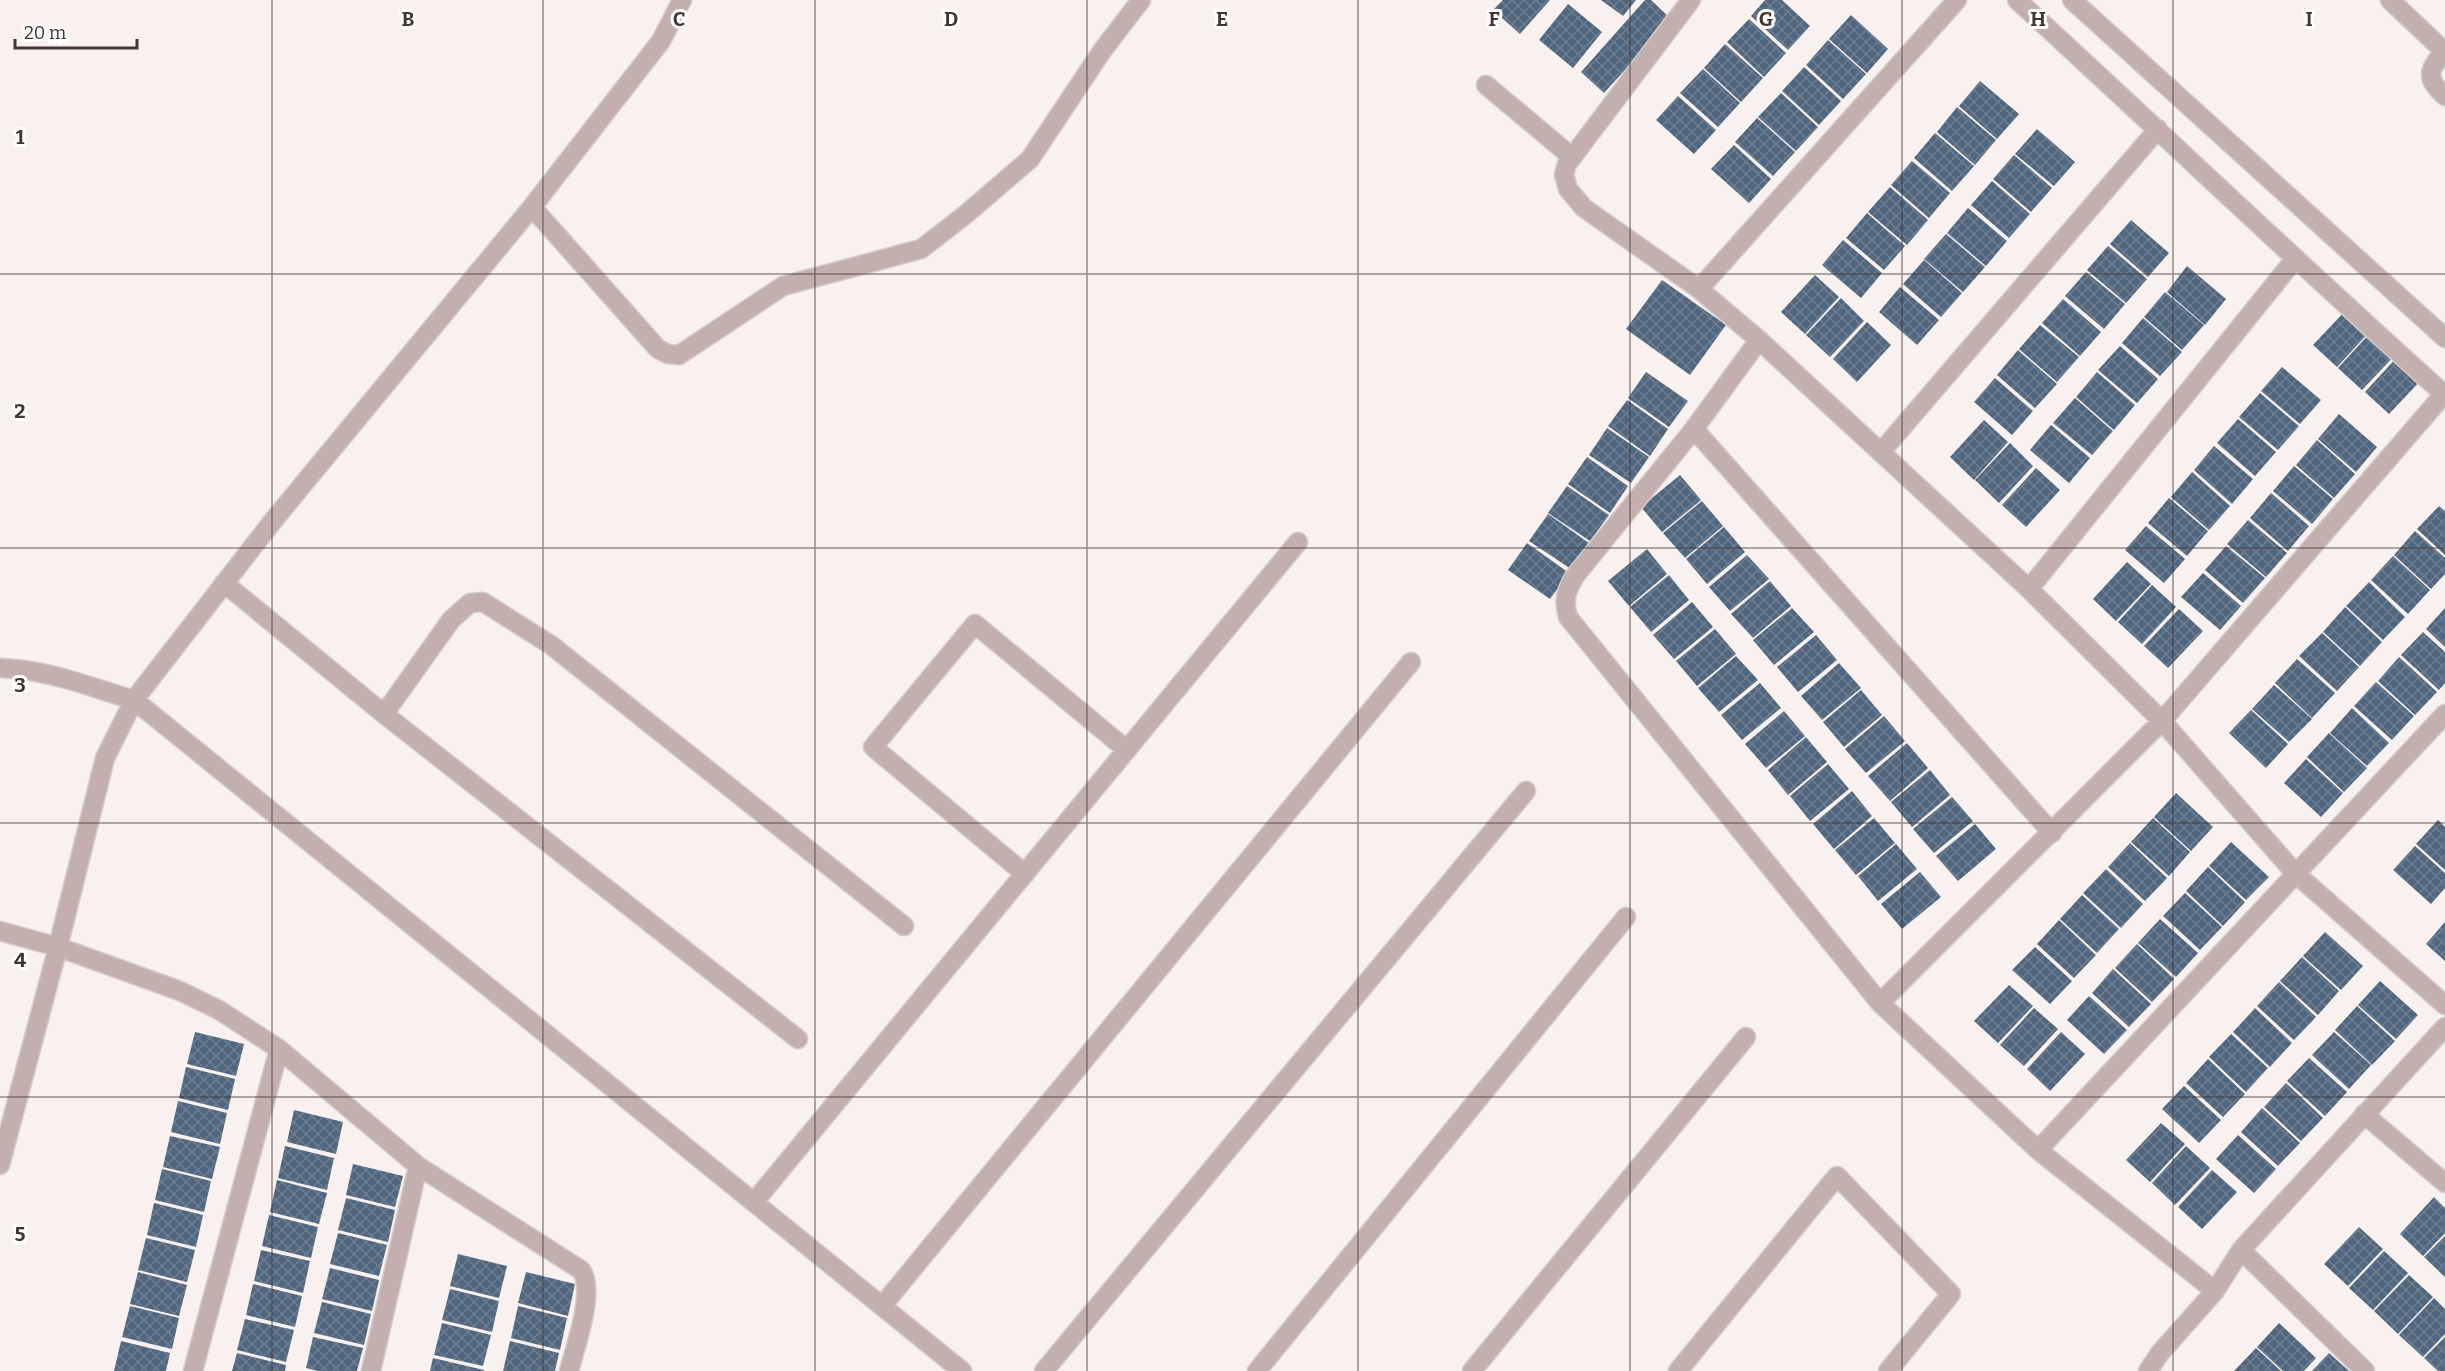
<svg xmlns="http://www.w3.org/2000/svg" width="2445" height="1371" font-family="Bitter,serif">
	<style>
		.building { fill: url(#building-cross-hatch) }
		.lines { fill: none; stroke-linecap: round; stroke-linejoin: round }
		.minor-casing { stroke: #d5cbca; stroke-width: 21 }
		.minor { stroke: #c3b0ae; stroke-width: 18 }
		.grid { fill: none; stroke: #443432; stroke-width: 1.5; stroke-opacity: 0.55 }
		.grid-label { font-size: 20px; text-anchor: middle; font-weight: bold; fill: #443432; stroke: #fff; stroke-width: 6; stroke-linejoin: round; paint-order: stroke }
	</style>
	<defs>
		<pattern id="building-cross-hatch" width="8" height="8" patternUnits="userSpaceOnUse" patternTransform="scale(1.5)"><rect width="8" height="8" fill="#50677f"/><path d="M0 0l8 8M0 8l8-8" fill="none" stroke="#6e7e90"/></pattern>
	</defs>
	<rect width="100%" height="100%" fill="#f9f1f0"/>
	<path class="building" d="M1503 0H1550L1520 34 1493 10Z
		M1601 0H1636L1623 16Z
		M1645 0H1651L1671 19 1604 93 1581 72Z
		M1765 0H1782L1810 26 1788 50 1751 16Z
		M1568 4 1602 32 1573 68 1539 40Z
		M1851 15 1888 49 1867 73 1829 39Z
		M1749 19 1786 53 1764 77 1727 42Z
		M1828 40 1866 74 1843 99 1806 65Z
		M1725 44 1763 78 1741 102 1704 68Z
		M1804 67 1841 101 1819 125 1782 91Z
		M1703 69 1740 103 1718 127 1680 93Z
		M1980 81 2019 114 1997 139 1959 106Z
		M1781 93 1818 127 1796 151 1758 117Z
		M1678 96 1716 130 1694 154 1656 120Z
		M1957 107 1996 140 1975 165 1937 132Z
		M1757 118 1795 152 1773 176 1735 142Z
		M2037 129 2075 162 2054 186 2015 154Z
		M1935 133 1974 166 1952 191 1914 158Z
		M1734 145 1771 179 1749 203 1711 169Z
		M2014 155 2052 188 2031 212 1993 179Z
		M1912 161 1950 193 1929 218 1891 185Z
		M1992 181 2030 214 2009 238 1971 205Z
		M1890 187 1928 220 1907 245 1868 212Z
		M1968 208 2007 241 1986 266 1947 233Z
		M1867 213 1905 246 1884 270 1846 238Z
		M2131 220 2169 253 2148 277 2110 244Z
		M1946 234 1985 267 1963 292 1924 259Z
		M1843 240 1882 273 1861 298 1822 265Z
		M2108 246 2147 279 2126 303 2087 270Z
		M1924 260 1962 293 1941 317 1903 284Z
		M2187 266 2226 299 2205 325 2167 292Z
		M2086 272 2125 304 2104 329 2065 296Z
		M1815 275 1839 297 1805 334 1781 312Z
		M1662 280 1726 325 1690 375 1626 329Z
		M1900 287 1939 320 1917 345 1879 312Z
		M2165 292 2204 325 2182 350 2144 317Z
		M1841 298 1864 321 1830 357 1806 335Z
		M2063 299 2101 332 2080 356 2042 323Z
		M2348 308 2371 330 2337 367 2313 345Z
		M2143 318 2182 352 2160 376 2122 343Z
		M1867 322 1891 345 1857 382 1833 359Z
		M2040 325 2079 357 2057 382 2019 349Z
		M2372 331 2397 353 2362 390 2338 368Z
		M2120 346 2158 379 2137 403 2098 370Z
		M2018 350 2057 384 2035 408 1997 375Z
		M2399 355 2423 378 2389 414 2365 392Z
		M2282 367 2321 400 2300 424 2261 391Z
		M1646 372 1688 401 1669 427 1628 398Z
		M2097 372 2135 405 2114 430 2076 397Z
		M1995 378 2033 411 2012 435 1974 402Z
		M2260 393 2299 426 2278 450 2239 417Z
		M2075 398 2113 431 2092 455 2053 423Z
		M1627 400 1668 429 1650 456 1608 426Z
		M2339 414 2377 447 2356 472 2318 439Z
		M2238 419 2276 452 2255 476 2217 443Z
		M1984 420 2008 442 1974 480 1950 457Z
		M2051 425 2090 458 2069 483 2030 450Z
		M1607 428 1649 457 1631 483 1589 455Z
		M2317 440 2355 474 2334 498 2296 465Z
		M2010 443 2033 466 1999 503 1975 480Z
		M2214 446 2253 479 2232 504 2194 470Z
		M1587 457 1628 486 1610 513 1568 484Z
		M2294 466 2333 499 2312 524 2273 491Z
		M2036 468 2060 490 2026 527 2002 505Z
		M2192 472 2230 506 2209 530 2171 497Z
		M1680 475 1701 500 1662 532 1641 507Z
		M1567 486 1609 515 1590 541 1548 513Z
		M2271 493 2309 526 2288 551 2250 518Z
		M2169 498 2208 531 2187 556 2148 523Z
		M1702 501 1723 526 1685 558 1663 533Z
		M2439 506 2445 511V555L2417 529Z
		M1548 514 1589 543 1571 569 1529 541Z
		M2248 520 2287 553 2266 577 2227 544Z
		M2146 526 2185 559 2164 583 2125 550Z
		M1724 527 1745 552 1707 584 1686 559Z
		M2415 531 2445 558V574L2431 589 2394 555Z
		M1527 543 1569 573 1550 599 1508 570Z
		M2226 546 2265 578 2243 603 2205 570Z
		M1647 549 1667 574 1629 606 1608 581Z
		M1747 555 1769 579 1730 611 1709 587Z
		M2393 556 2430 590 2408 614 2371 580Z
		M2127 562 2151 584 2116 621 2093 599Z
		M2203 573 2241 606 2220 630 2181 597Z
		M1669 575 1689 600 1651 632 1630 607Z
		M1770 581 1791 606 1753 638 1731 614Z
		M2369 582 2405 617 2383 640 2346 606Z
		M2152 585 2176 607 2142 644 2118 622Z
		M1692 602 1713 627 1674 659 1653 635Z
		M2345 607 2382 642 2360 666 2323 632Z
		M1792 608 1814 632 1774 665 1753 640Z
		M2445 608V647L2426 629Z
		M2179 609 2203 631 2168 668 2144 646Z
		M1715 629 1736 654 1697 686 1676 661Z
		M2423 632 2445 652V683L2439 690 2401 655Z
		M2322 633 2359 667 2337 691 2299 656Z
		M1816 635 1837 660 1798 692 1777 667Z
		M1736 656 1758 680 1719 712 1698 688Z
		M2399 657 2437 692 2415 715 2378 681Z
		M2297 659 2335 693 2312 718 2275 683Z
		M1839 663 1861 688 1822 720 1801 696Z
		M2376 682 2414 716 2392 740 2354 706Z
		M1760 683 1781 708 1742 740 1721 715Z
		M2274 685 2312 719 2289 742 2252 709Z
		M1861 690 1882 715 1844 747 1823 722Z
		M2352 708 2389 743 2367 766 2330 733Z
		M2251 710 2288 744 2266 768 2229 733Z
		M1784 711 1805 736 1766 768 1745 744Z
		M1884 716 1905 741 1866 773 1845 749Z
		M2329 733 2367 768 2344 792 2307 757Z
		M1806 737 1827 762 1788 795 1768 770Z
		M1907 743 1928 768 1890 801 1868 776Z
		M2306 759 2343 793 2321 817 2284 783Z
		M1828 764 1849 789 1810 821 1790 796Z
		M1930 770 1950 795 1912 827 1891 802Z
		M1852 791 1872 816 1834 849 1813 824Z
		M2176 793 2213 827 2191 851 2154 817Z
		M1952 797 1973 821 1934 853 1913 829Z
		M1874 818 1895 843 1856 875 1835 850Z
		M2153 818 2190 852 2169 876 2131 842Z
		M2438 820 2445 827V870L2416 844Z
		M1975 824 1996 849 1958 881 1936 856Z
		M2231 842 2269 877 2246 900 2209 866Z
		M2130 843 2167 878 2145 901 2108 867Z
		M1896 844 1917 869 1878 901 1858 876Z
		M2415 846 2445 873V888L2431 904 2393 870Z
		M2208 867 2245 902 2223 926 2186 891Z
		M2106 869 2143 904 2121 928 2083 893Z
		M1920 872 1941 897 1902 929 1881 904Z
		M2185 893 2222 927 2200 950 2163 916Z
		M2082 895 2119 929 2097 953 2060 919Z
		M2160 919 2198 953 2176 977 2138 943Z
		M2059 920 2096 955 2074 978 2037 944Z
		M2445 922V961L2426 944Z
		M2325 932 2363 966 2341 990 2303 956Z
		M2137 944 2174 979 2152 1002 2115 968Z
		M2035 947 2072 981 2050 1004 2012 970Z
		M2302 957 2339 991 2318 1015 2280 981Z
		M2113 969 2151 1004 2129 1027 2092 993Z
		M2380 981 2418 1015 2396 1039 2358 1005Z
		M2279 982 2316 1017 2294 1040 2257 1006Z
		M2009 985 2033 1006 1998 1043 1974 1021Z
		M2089 996 2127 1030 2104 1054 2067 1020Z
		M2357 1006 2395 1041 2372 1065 2335 1030Z
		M2034 1008 2058 1029 2024 1066 2000 1045Z
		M2255 1008 2292 1043 2270 1067 2233 1032Z
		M195 1032 244 1044 236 1076 187 1064Z
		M2061 1032 2085 1054 2050 1091 2027 1069Z
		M2334 1032 2371 1065 2349 1089 2312 1055Z
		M2231 1034 2268 1068 2246 1092 2209 1057Z
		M2309 1058 2347 1092 2325 1116 2287 1081Z
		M2208 1059 2245 1094 2223 1117 2186 1083Z
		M186 1067 235 1079 228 1110 179 1098Z
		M2286 1083 2323 1118 2301 1141 2264 1107Z
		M2184 1086 2221 1120 2199 1143 2162 1109Z
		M178 1101 227 1113 220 1144 171 1132Z
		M2262 1108 2300 1143 2278 1166 2241 1132Z
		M294 1110 343 1122 336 1154 287 1142Z
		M2161 1123 2185 1144 2150 1182 2126 1160Z
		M2238 1135 2276 1169 2254 1193 2216 1159Z
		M170 1136 220 1147 212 1179 163 1167Z
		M285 1146 334 1158 327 1190 278 1178Z
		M2186 1146 2210 1168 2175 1205 2152 1183Z
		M353 1164 403 1176 395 1207 346 1195Z
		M162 1169 211 1181 204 1212 155 1200Z
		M2212 1170 2237 1192 2202 1229 2178 1207Z
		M277 1180 327 1193 319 1224 270 1212Z
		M2434 1197 2445 1208V1233L2423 1256 2400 1234Z
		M346 1198 395 1210 388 1242 338 1230Z
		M154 1203 203 1215 196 1247 147 1235Z
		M269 1215 318 1227 311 1258 262 1246Z
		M2359 1227 2383 1249 2348 1286 2324 1264Z
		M338 1233 387 1245 379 1276 330 1264Z
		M2445 1236V1277L2424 1257Z
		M146 1238 195 1250 187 1282 138 1270Z
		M261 1250 310 1261 303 1293 254 1281Z
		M2384 1251 2408 1273 2373 1310 2349 1288Z
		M458 1254 507 1266 499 1298 450 1286Z
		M330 1268 379 1280 372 1311 322 1299Z
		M138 1272 187 1285 179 1316 130 1304Z
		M526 1272 575 1284 568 1316 518 1303Z
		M2409 1275 2433 1297 2398 1334 2374 1311Z
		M253 1284 302 1296 295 1327 246 1315Z
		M450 1289 499 1301 492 1332 442 1320Z
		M2434 1298 2445 1309V1334L2423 1357 2399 1335Z
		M322 1302 371 1314 364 1345 314 1333Z
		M130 1306 179 1318 172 1349 122 1337Z
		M518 1306 567 1318 560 1350 511 1338Z
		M245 1319 294 1330 286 1362 237 1350Z
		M442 1323 491 1335 483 1366 434 1355Z
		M2279 1323 2316 1358 2304 1371H2283L2257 1347Z
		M313 1337 363 1348 357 1371H318L306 1368Z
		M2445 1337V1371H2438L2424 1358Z
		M121 1341 170 1353 166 1371H114Z
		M510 1341 559 1353 555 1371H503Z
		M2256 1348 2281 1371H2234Z
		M237 1353 286 1365 285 1371H232Z
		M2329 1353 2349 1371H2312Z
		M433 1358 484 1370V1371H430Z"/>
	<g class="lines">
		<g class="minor-casing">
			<path id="minor" d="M1691 0 1567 164 1564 174 1568 189 1584 208 1699 289 1759 340 2029 589 2162 721 2295 873 2445 1005
				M2017 0C2160 131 2300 265 2445 395
				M2072 0 2445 338
				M2390 0 2444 51
				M2445 50C2429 70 2424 77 2445 96
				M1486 85 1572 157
				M532 207 658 349 668 354 679 355 783 286 921 249 965 215 1030 159 1102 51 1141 0
				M1699 289 1957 0
				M1759 340 1694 429 1575 576C1566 591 1563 601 1568 617L1880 1003 2038 1150 2215 1291
				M1694 429 2052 833
				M1881 452 2158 129
				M224 583 384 714 798 1039
				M2029 589 2295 259
				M0 668C46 669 90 687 134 700L962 1371
				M384 714 451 620 470 603 483 602 551 645 904 926
				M1025 874 873 747 975 624 1127 750
				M0 931 58 947 180 991 219 1010 279 1049 418 1166 581 1270C596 1290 575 1348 569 1371
				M1880 1003 2162 721 2444 394
				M2364 1114 2445 1183
				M2038 1150 2445 714
				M0 1165 58 947 105 758 134 700 272 522 532 207 661 41 682 0
				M754 1202 1298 542
				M2241 1250 2365 1371
				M882 1306 1411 662
				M193 1371 279 1049
				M371 1371 418 1166
				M1044 1371 1526 791
				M1257 1371 1626 917
				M1472 1371 1746 1037
				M1678 1371 1837 1176 1951 1294 1888 1371
				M2148 1371 2160 1353 2215 1291 2241 1250 2445 1027"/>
		</g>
		<use href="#minor" class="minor"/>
	</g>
	<path class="grid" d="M272 0V1371M543 0V1371M815 0V1371M1087 0V1371M1358 0V1371M1630 0V1371M1902 0V1371M2173 0V1371M0 274H2445M0 548H2445M0 823H2445M0 1097H2445"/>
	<g class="grid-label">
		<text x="408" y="26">B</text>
		<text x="679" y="26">C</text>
		<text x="951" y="26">D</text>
		<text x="1222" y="26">E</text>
		<text x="1494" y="26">F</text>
		<text x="1766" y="26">G</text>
		<text x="2038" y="26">H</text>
		<text x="2309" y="26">I</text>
		<text x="20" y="144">1</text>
		<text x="20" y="418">2</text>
		<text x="20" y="692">3</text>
		<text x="20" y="967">4</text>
		<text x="20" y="1241">5</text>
	</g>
	<path d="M15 39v9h122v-9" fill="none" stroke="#443432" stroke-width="3"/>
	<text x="24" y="39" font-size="18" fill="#443432" stroke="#ffffff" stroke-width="4.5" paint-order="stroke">20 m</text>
</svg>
